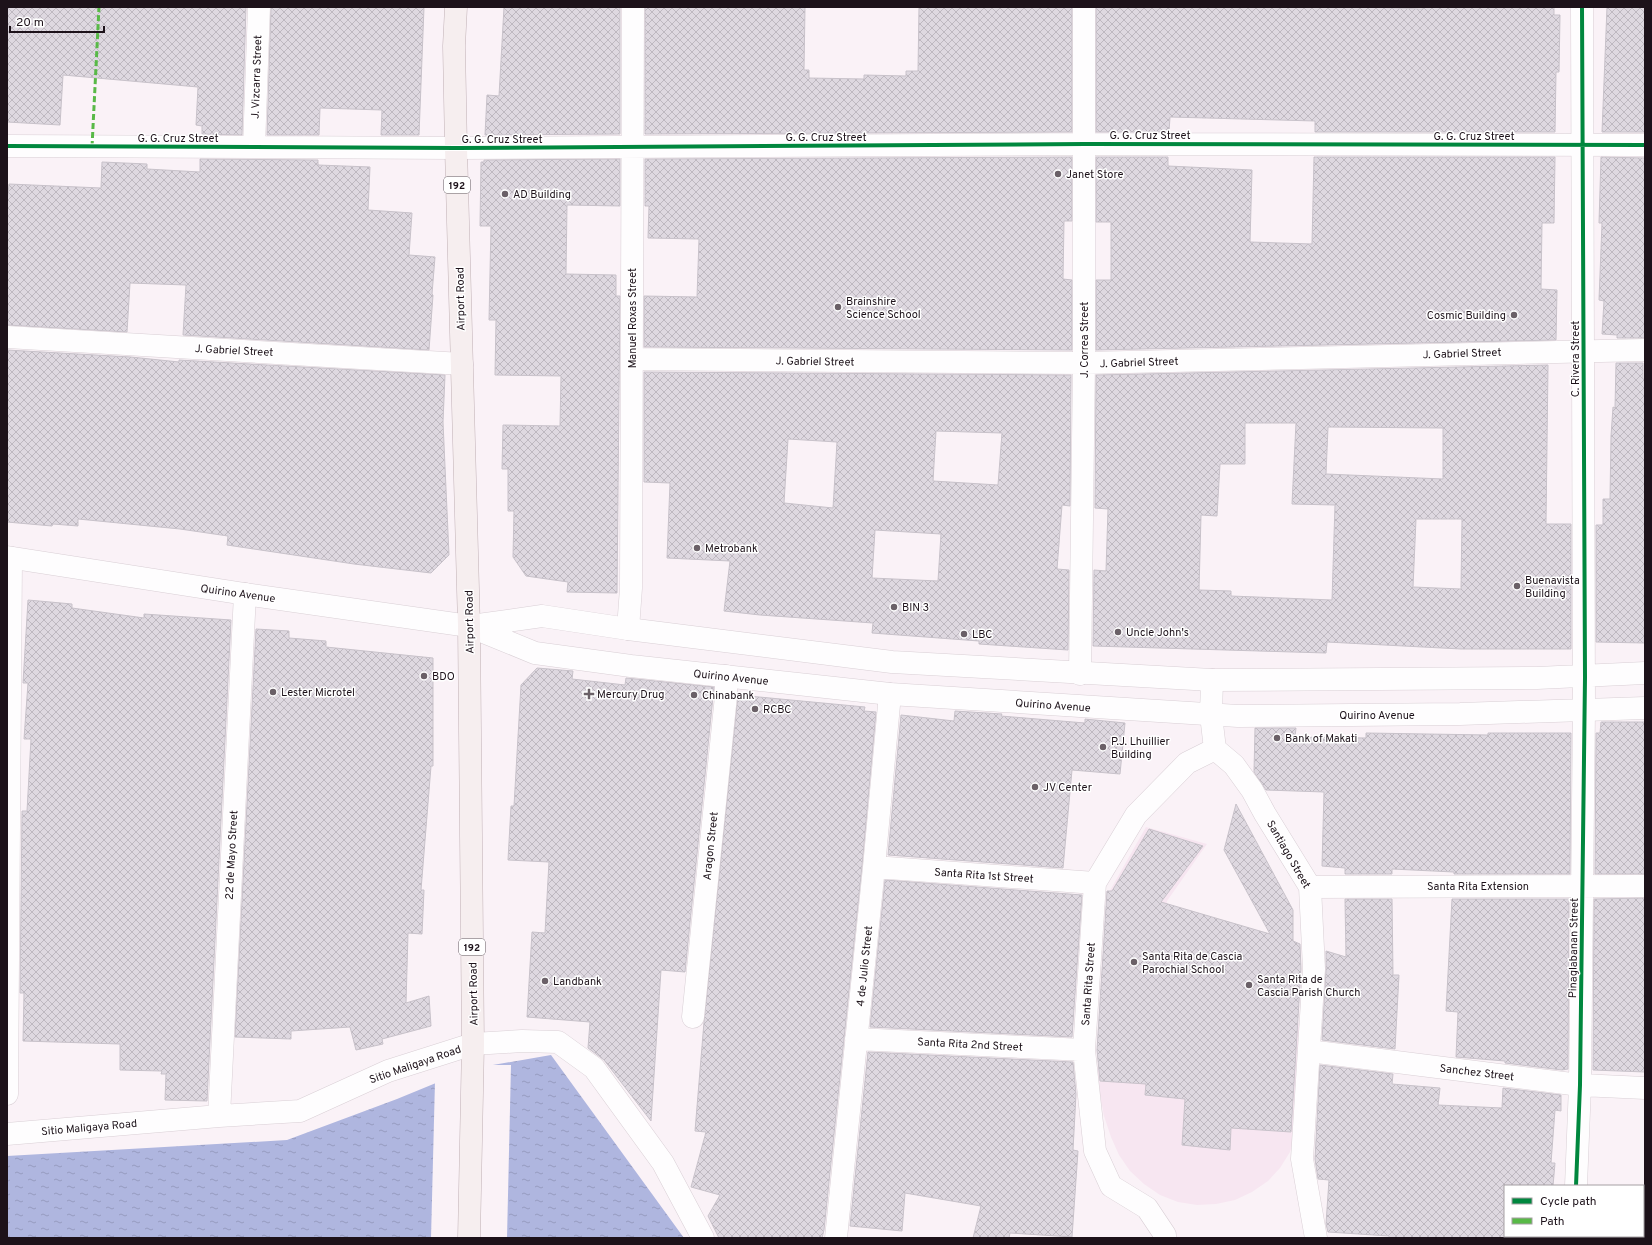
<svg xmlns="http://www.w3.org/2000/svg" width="1652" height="1245" font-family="Overpass,sans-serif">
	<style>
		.built { fill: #f7e6f1 }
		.water { fill: url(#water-ripples) }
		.pier { fill: #faf2f7 }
		.building { fill: url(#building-cross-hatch); stroke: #c8c2ca; fill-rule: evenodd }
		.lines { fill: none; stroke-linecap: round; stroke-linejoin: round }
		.street-casing { stroke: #d9cfd5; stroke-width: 23 }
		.secondary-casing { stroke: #d9cfd5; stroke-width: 23 }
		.primary-casing { stroke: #c1b1b6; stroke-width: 23 }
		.street { stroke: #fefdfe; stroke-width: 22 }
		.secondary { stroke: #fefdfe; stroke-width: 22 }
		.primary { stroke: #f6eeef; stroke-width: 22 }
		.quiet { stroke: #58b947; stroke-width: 3; stroke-dasharray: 6 3; stroke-linecap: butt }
		.cycleway-casing { stroke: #fff; stroke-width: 6 }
		.cycleway { stroke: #00873e; stroke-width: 4 }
		.poi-dot { fill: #6a6067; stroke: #fff; stroke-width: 1.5 }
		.labels { text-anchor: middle; stroke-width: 3; stroke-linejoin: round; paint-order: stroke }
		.shield { fill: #fff; stroke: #61595f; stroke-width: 1 }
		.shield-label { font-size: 10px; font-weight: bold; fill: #1d121a }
		.street-label { font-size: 11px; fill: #1d121a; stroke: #fff }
		.poi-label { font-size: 11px; fill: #1d121a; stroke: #fff; text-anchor: start }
	</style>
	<defs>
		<pattern id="water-ripples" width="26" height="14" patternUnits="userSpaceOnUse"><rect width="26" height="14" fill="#afb6df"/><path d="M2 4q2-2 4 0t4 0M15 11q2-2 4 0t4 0" fill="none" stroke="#969bbf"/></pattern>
		<pattern id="building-cross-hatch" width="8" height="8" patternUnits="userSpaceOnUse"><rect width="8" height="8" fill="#ded8e0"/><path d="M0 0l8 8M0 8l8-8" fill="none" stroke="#beb8c0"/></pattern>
	</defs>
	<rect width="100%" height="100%" fill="#faf2f7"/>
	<path class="built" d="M1146 827 1207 844 1167 901 1159 1030 1305 1023 1297 1133 1290 1152 1280 1168 1268 1181 1252 1192 1235 1200 1216 1204 1197 1205 1178 1202 1160 1195 1144 1184 1130 1171 1119 1155 1111 1137 1104 1116 1097 1079 1108 894Z"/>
	<path class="water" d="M551 1055 684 1238H7V1156L287 1140 397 1099 470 1069Z"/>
	<path class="pier" d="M483 1065H511L507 1238H431L435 1081 470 1067Z"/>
	<path class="building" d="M7 7H246L242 135 202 134V126L196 125 198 87 63 75 60 125 7 122Z
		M271 7H424L419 135H381L382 110 320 108 319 135H267Z
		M504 7H620V134L485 135 487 95 499 96Z
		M645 7H805L804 70H809V78L864 79V75L906 76V71H918L919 7H1072V132L645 134Z
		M1096 7H1369L1422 9 1423 7H1554V15H1560L1559 72H1556L1555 132H1315V121L1170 117 1169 132H1096Z
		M1607 7H1645V132H1602Z
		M1072 157V221H1064L1063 279 1072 280V350L644 347V296L697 297 699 239 648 238 649 206H645V159Z
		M1096 157H1168V166L1252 170 1250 242 1312 244 1314 157H1555L1554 223H1542L1541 289 1557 290 1556 340 1096 350V280H1111V222H1096Z
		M1601 157 1645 158V338H1617V335L1602 334 1604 301 1599 300 1602 223H1599Z
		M200 159 318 160V165L370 167 368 210 412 213 409 255 435 257 432 294 433 295 429 350 183 335 186 285 130 283 127 332 7 325V202L9 184 101 188 102 162 147 164V169L200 172Z
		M620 159V206L567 205 566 274 616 275V296H620L617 593 567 592 568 582 526 576 513 557 514 511H508V469H502L503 425 560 426 561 376 495 375 496 320H489L491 226H480L481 162H484V160Z
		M7 350 131 357 179 362V360L445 375 443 422 449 555 431 573 354 564 227 545 228 536 180 529 78 519V526L53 524 52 526 7 522Z
		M1616 363H1643V379H1645V643L1596 642V525H1603V499H1610L1611 436 1613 407 1615 408Z
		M1548 365 1546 524H1571V649H1461L1327 642 1326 653 1093 646 1094 570 1106 571 1108 509 1095 508 1096 375ZM1245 423H1296L1292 504 1335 505 1332 600 1231 596V591L1199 590 1201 515 1217 516 1220 464H1245ZM1328 427 1443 428V479L1326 474ZM1416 519H1462L1461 589 1413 587Z
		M644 372 1071 375 1070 506 1062 505 1057 569 1069 570 1068 650 979 644V641L872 633 873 623 760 615 724 611 730 561 667 558 670 483 644 482ZM936 431 1002 433 998 485 933 481ZM788 439 837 442 833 508 784 503ZM875 530 941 534 938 581 872 578Z
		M28 600 72 604V608L144 618V614L231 620 207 1101 165 1100 166 1074H161L162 1071 120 1070V1044L23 1041 24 993H20L22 811H27L31 739H24L28 683H23Z
		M256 629 289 631V638L326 641V647L433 658V766H431L421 890H424L422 934 408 933 406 1003 429 996 431 1026 382 1039 383 1044 356 1050 350 1027 291 1031V1039L235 1037Z
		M537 668 573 671 572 679 625 685 626 678 714 687 685 972 661 970 651 1121 604 1060 588 1048 590 1022 527 1017 532 932 545 933 549 862 508 860 511 806H514L521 685Z
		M738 695 865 707 864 711 876 712 862 866 824 1230 822 1238H719L708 1216 720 1195 691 1187 706 1132 695 1131 704 1022Z
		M955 711 1002 714 1001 716 1085 723V719L1125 723 1120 774 1072 770 1063 868 888 855 901 715 954 721Z
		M1601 722H1645V874H1595L1596 733H1600Z
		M1255 728H1296L1295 737 1366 738V733L1488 735V733H1571L1570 874H1454V872L1392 869V874H1345V868L1322 866 1324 792 1266 790 1254 772Z
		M1236 804 1293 910V941L1300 944 1301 969 1291 1132 1231 1128 1230 1150 1182 1145 1185 1099 1145 1095 1146 1084 1100 1081 1097 1050 1107 891H1112L1149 829 1203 846 1161 902 1270 934 1224 850Z
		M885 880 1082 895 1072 1037 870 1027Z
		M1645 898V1072L1593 1070 1594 899Z
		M1345 899H1392L1393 975H1399L1395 1049 1322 1040 1326 970V951L1346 957Z
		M1452 899H1569L1568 1069 1562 1070 1505 1063V1061L1456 1057 1458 1012 1446 1011Z
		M868 1052 1073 1062 1076 1094 1073 1150 1078 1151 1072 1237 1010 1233 1009 1238H973L981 1206 905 1193 902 1231 850 1226Z
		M1320 1065 1393 1074 1392 1084 1440 1088 1438 1105 1502 1108 1503 1088 1561 1095V1111L1555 1110 1551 1163H1555L1553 1186H1505V1238H1389V1236L1328 1232 1326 1224 1329 1180 1318 1179 1315 1159Z"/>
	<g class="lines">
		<g class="street-casing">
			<path id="street" d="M7 146 456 148 1085 144 1645 145
				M254 147 259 7
				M7 337 462 364
				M632 359 1084 363 1645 350
				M628 629 631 588 633 7
				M1080 674 1084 363V7
				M1212 680 1211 715 1215 749 1234 765 1252 790 1265 814 1310 887 1314 969 1302 1159 1316 1238
				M874 867 1095 883
				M1310 887 1645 886
				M693 1017 726 696V676
				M856 1039 1084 1050
				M1309 1051 1580 1085 1645 1088
				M7 1094 11 558
				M219 1116 245 594
				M7 1134 219 1116 300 1111 388 1071 473 1044 522 1041 558 1042 594 1068 663 1163 703 1238
				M1576 1186 1580 1085 1584 710
				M836 1238 874 867 890 694
				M1165 1238V1235L1147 1208 1111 1186 1095 1151 1084 1050 1095 883 1136 815 1187 763 1215 749
				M1574 1238V1236"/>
		</g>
		<g class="secondary-casing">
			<path id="secondary" d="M1582 7 1584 710
				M7 557 245 594 469 626 535 653 631 666 890 694 1238 716 1460 714 1645 708
				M471 626 542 616 628 629 892 662 1212 680 1537 678 1645 673"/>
		</g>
		<g class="primary-casing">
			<path id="primary" d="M456 7 454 46 456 148 469 626 473 1044 469 1238"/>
		</g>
		<use href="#street" class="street"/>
		<use href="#secondary" class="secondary"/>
		<use href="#primary" class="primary"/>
		<path class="quiet" d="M92 147 99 7"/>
		<g class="cycleway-casing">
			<path id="cycleway" d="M7 146 456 148 1085 144 1645 145
				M1576 1186 1580 1085 1585 677 1582 7"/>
		</g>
		<use href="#cycleway" class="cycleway"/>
	</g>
	<g class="poi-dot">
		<circle cx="1058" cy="174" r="4"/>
		<circle cx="505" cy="194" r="4"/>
		<circle cx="838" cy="307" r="4"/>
		<circle cx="1514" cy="315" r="4"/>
		<circle cx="697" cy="548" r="4"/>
		<circle cx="1517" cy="586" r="4"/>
		<circle cx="894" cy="607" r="4"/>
		<circle cx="1118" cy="632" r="4"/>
		<circle cx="964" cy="634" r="4"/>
		<circle cx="424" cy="676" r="4"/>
		<circle cx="273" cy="692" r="4"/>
		<path d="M587 688h4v4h4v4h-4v4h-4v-4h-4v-4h4z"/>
		<circle cx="694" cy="695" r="4"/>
		<circle cx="755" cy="709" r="4"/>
		<circle cx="1277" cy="738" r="4"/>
		<circle cx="1103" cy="747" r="4"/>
		<circle cx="1035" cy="787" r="4"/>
		<circle cx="1134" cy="962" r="4"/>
		<circle cx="545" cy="981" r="4"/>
		<circle cx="1249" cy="985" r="4"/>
	</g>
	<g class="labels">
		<g class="shield">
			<rect x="444" y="177" width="26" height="16" rx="3"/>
			<rect x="459" y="939" width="26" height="16" rx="3"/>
		</g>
		<g class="shield-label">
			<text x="457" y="189">192</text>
			<text x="472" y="951">192</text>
		</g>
		<g class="street-label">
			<text transform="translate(256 77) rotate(-88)" y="4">J. Vizcarra Street</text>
			<text x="1150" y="139">G. G. Cruz Street</text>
			<text x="1474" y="140">G. G. Cruz Street</text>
			<text x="826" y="141">G. G. Cruz Street</text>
			<text x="178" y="142">G. G. Cruz Street</text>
			<text x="502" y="143">G. G. Cruz Street</text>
			<text transform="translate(460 299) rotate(-91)" y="4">Airport Road</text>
			<text transform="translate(632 318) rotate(-90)" y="4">Manuel Roxas Street</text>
			<text transform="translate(1084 340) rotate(-90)" y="4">J. Correa Street</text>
			<text transform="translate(234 350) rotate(3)" y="4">J. Gabriel Street</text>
			<text transform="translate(1462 353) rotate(-2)" y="4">J. Gabriel Street</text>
			<text transform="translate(1575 359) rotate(-90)" y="4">C. Rivera Street</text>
			<text transform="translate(815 361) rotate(1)" y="4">J. Gabriel Street</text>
			<text transform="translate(1139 362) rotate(-2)" y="4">J. Gabriel Street</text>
			<text transform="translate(238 593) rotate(8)" y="4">Quirino Avenue</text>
			<text transform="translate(469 622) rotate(-91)" y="4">Airport Road</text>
			<text transform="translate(731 677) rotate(6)" y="4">Quirino Avenue</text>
			<text transform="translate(1053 705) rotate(4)" y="4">Quirino Avenue</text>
			<text x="1377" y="719">Quirino Avenue</text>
			<text transform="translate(710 846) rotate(-84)" y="4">Aragon Street</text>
			<text transform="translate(1289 854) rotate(60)" y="4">Santiago Street</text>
			<text transform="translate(231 855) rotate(-87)" y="4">22 de Mayo Street</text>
			<text transform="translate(984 875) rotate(4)" y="4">Santa Rita 1st Street</text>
			<text x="1478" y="890">Santa Rita Extension</text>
			<text transform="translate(1573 948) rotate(-89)" y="4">Pinaglabanan Street</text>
			<text transform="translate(864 966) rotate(-84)" y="4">4 de Julio Street</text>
			<text transform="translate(1088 984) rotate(-86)" y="4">Santa Rita Street</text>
			<text transform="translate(473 994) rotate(-91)" y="4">Airport Road</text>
			<text transform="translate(970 1044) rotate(3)" y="4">Santa Rita 2nd Street</text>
			<text transform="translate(415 1064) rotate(-19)" y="4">Sitio Maligaya Road</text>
			<text transform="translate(1477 1072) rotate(7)" y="4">Sanchez Street</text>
			<text transform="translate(89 1127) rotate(-5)" y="4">Sitio Maligaya Road</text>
		</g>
		<g class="poi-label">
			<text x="1066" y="178">Janet Store</text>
			<text x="513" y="198">AD Building</text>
			<text x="846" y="305">Brainshire<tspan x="846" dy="13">Science School</tspan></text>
			<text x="1506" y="319" text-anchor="end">Cosmic Building</text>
			<text x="705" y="552">Metrobank</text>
			<text x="1525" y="584">Buenavista<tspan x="1525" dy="13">Building</tspan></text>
			<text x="902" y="611">BIN 3</text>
			<text x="1126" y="636">Uncle John's</text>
			<text x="972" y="638">LBC</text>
			<text x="432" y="680">BDO</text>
			<text x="281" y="696">Lester Microtel</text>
			<text x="597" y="698">Mercury Drug</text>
			<text x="702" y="699">Chinabank</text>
			<text x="763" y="713">RCBC</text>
			<text x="1285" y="742">Bank of Makati</text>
			<text x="1111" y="745">P.J. Lhuillier<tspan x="1111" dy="13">Building</tspan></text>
			<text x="1043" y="791">JV Center</text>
			<text x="1142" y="960">Santa Rita de Cascia<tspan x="1142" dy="13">Parochial School</tspan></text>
			<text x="1257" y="983">Santa Rita de<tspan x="1257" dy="13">Cascia Parish Church</tspan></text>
			<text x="553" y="985">Landbank</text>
		</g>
	</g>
	<rect width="1652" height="1245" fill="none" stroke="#1d121a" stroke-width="16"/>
	<rect x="1504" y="1185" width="140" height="52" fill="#ffffff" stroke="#a5a0a3"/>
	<rect x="1512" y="1198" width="20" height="6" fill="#00873e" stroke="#a5a0a3"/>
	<text x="1540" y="1205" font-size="12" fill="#1d121a">Cycle path</text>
	<rect x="1512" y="1218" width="20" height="6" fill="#58b947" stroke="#a5a0a3"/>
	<text x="1540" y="1225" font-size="12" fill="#1d121a">Path</text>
	<path d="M10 26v6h94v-6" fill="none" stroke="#1d121a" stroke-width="2"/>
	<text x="16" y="26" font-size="12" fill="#1d121a" stroke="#ffffff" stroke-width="3" paint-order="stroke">20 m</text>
</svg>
